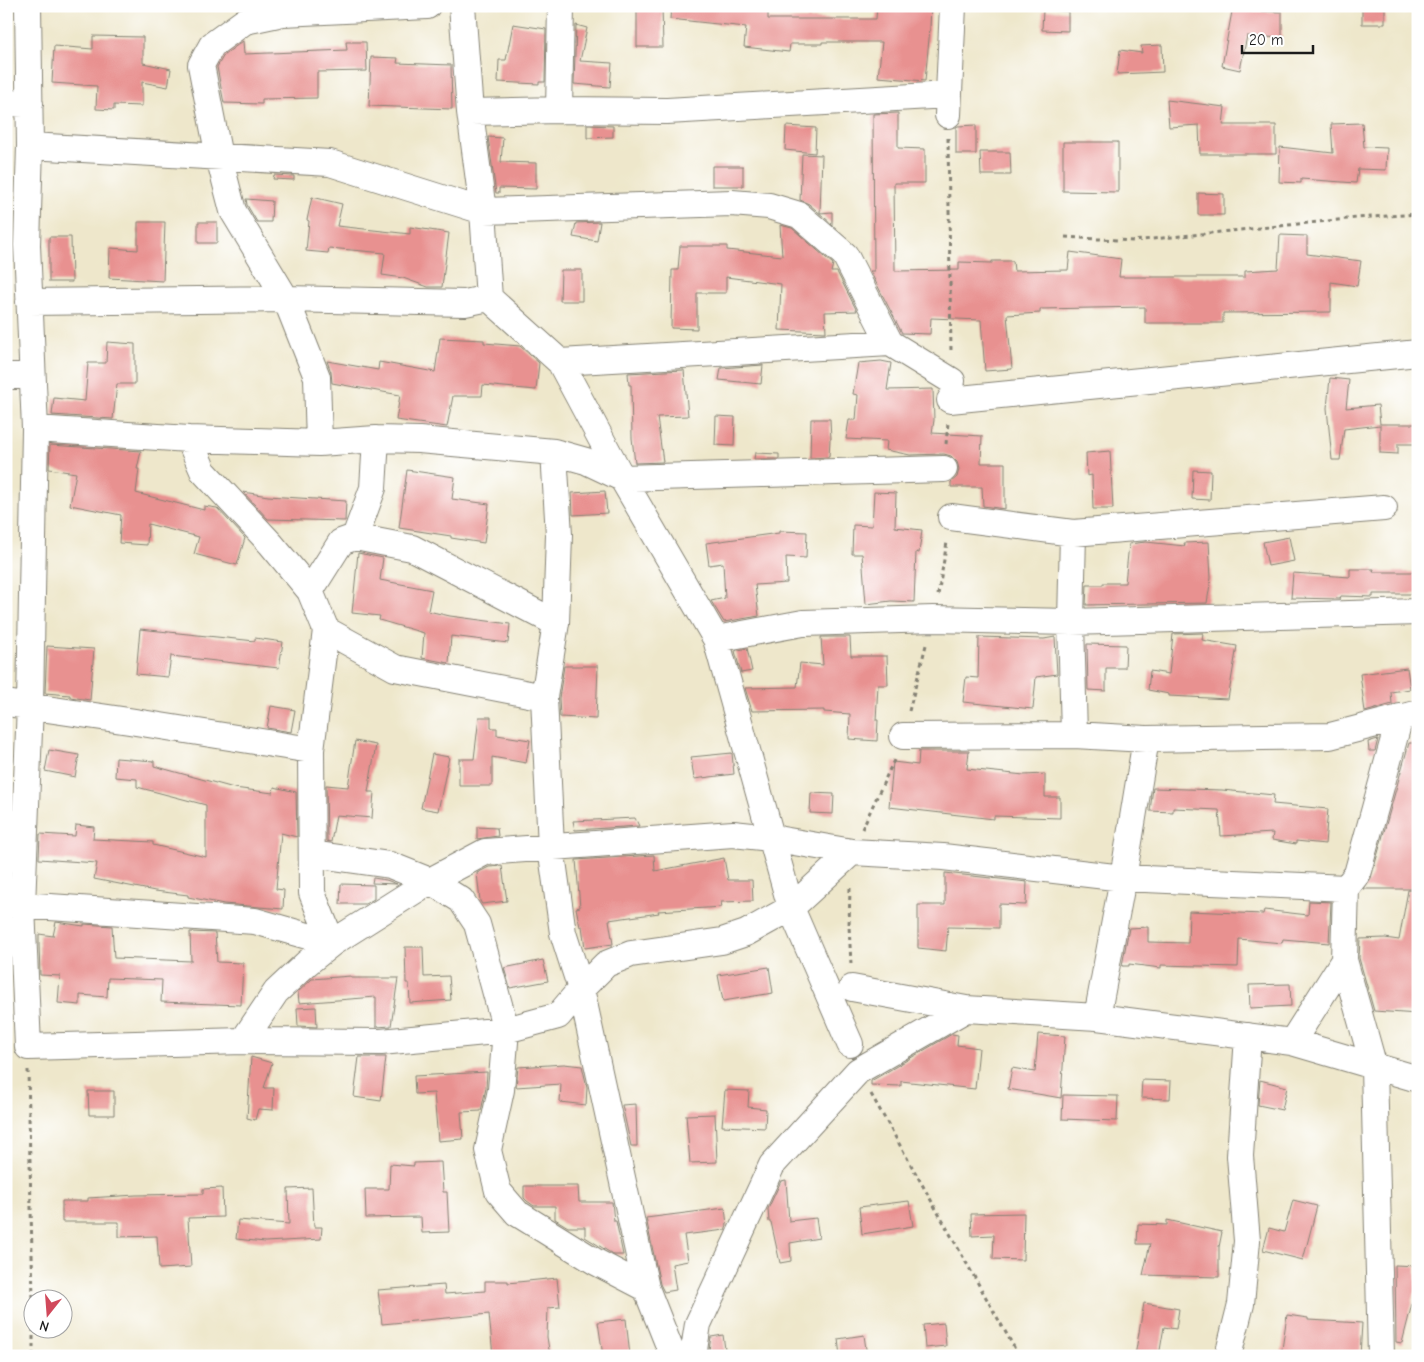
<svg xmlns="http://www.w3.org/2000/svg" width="1424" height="1362" font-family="'Comic Neue',sans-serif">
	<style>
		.building { fill: #e89190 }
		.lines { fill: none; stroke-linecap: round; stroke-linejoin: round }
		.minor-casing { stroke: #858274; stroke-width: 28 }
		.path { stroke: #858274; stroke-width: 3; stroke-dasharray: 4 4; stroke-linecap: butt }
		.minor { stroke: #fff; stroke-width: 26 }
	</style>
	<rect width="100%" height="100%" fill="#fff"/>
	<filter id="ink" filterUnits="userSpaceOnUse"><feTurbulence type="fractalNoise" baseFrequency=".02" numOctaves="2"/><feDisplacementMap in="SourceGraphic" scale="10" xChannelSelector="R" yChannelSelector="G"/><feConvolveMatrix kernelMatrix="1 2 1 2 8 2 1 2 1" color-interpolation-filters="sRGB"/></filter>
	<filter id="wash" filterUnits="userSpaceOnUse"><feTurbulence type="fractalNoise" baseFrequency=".0096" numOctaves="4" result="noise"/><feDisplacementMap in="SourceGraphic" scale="20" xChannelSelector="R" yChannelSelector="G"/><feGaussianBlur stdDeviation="1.12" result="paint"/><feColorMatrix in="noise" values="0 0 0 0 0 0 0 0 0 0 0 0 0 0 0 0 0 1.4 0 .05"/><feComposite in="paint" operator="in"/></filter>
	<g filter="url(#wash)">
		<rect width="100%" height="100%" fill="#eee7cb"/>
		<g id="blocks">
			<path class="building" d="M662 6 663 47H637V7Z
				M671 6H768V19H876L877 6H931L930 28 925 81 878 77 882 42H822V44H790L789 52 744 47 746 27 670 19Z
				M1233 6H1254V11L1282 12V38L1247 36 1240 70 1222 66Z
				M1362 6H1385V24H1362Z
				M1043 10 1068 11V31L1042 30Z
				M513 24 546 29 545 82H539V84L498 82 499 60H506Z
				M576 25 587 28 580 61 612 63 610 87 574 84Z
				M93 36 143 37V63L171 69 168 87 142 82V106L114 105V110L96 109 97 86 52 83 54 46 93 49Z
				M243 41 244 54 347 50 346 42H366L367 71 317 72V98L262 99V104L224 103 217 67 224 55Z
				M1162 45 1163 72 1117 74 1120 50 1142 53 1141 46Z
				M371 57 398 58 397 63 451 65 452 109 369 106Z
				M1167 100 1225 107 1223 125H1276V154H1200L1199 125 1169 127Z
				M898 113V148L925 149V183H894L895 271 959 270V262L992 263V261H1013L1014 271 1068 270 1070 252 1121 259 1119 277H1245V271L1278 269 1280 235 1307 236V254L1361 261 1357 286 1331 282V312L1223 313V323H1145V307L1040 309V313L1007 315 1012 369 985 371 981 320 931 318 930 334 902 333 870 271H874L873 114Z
				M1362 123 1364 147 1387 148 1386 170 1358 169 1356 183 1301 179V183L1279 182 1280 147 1333 153 1331 124Z
				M587 125 613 126V137L587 138Z
				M976 125V154H956V127L958 126Z
				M786 126 816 128 815 153 785 150Z
				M488 137 503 138 501 162 536 163V189L499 188V193H496Z
				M1063 142H1118V192L1063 191Z
				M980 152H1010L1011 175H981Z
				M802 154 822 155 820 213 832 212V224L809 204 800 200Z
				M712 166H743V186H712Z
				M274 175 294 176V180L273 179Z
				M1198 193 1224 194V215H1198Z
				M312 197 342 204 337 226 410 234V227L449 233 442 287H428L403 278 382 275 385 253 329 248 328 253 306 251 309 221 307 220Z
				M246 199 272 201 271 222H257L247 205Z
				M138 222H165L163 281 109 278 110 248 138 250Z
				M198 222H217V243H198Z
				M600 222 597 241 573 237 576 223Z
				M780 225 792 228 833 264 831 272H837L857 311 825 312 826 332 779 330 781 284 726 277V293H697V329L671 328 672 270H678L680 246H727V250L782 256Z
				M49 237H71L72 282H49Z
				M561 270H582V301H560Z
				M440 338 484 340V343L520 346 539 363 536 390 483 385 482 396H453L447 427 396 420 400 395 332 383 331 372 327 361 378 370 379 362 435 372Z
				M107 342 135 344V384H117L113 419 52 415 54 398 85 401 88 363H106Z
				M881 361 891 363 887 390 933 389 934 420 932 433 982 436 981 463H1005V509L983 506 982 487H951V482L957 477 959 469 957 462 951 456 944 454 910 455 886 450 887 441 846 439 849 420H856L858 395 853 394 858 363Z
				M763 365 761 384 719 380 721 368Z
				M684 370 688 416 657 417 663 462 635 463 632 438 631 385H629L628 373Z
				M1330 378 1349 380 1346 408 1378 405 1380 424H1418V444H1398V454L1380 453V425L1344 429 1340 460H1332L1327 408Z
				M716 416 735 417 734 446 715 445Z
				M811 419H830L831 439H830L829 457 810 458Z
				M50 445 141 451 137 469H139L136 493 204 510V506L217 508 245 538 237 565 194 554 199 537 148 524 147 545 119 543 121 515 70 505 76 473 49 469Z
				M1110 451 1113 509H1093L1092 475 1087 476 1086 453Z
				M755 453 779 454V459H754Z
				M407 470 455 477 452 499 489 504 484 543 451 538V536L399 528Z
				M1193 470 1211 471 1210 500 1192 499Z
				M605 491 607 513 573 515 572 493Z
				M243 492 268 496 346 501 345 521 268 519Z
				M874 492 896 493 895 527 922 530 919 553 916 552 914 602 891 601 866 604 862 554H852L853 525 872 526Z
				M779 531 807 532 806 558 786 557 787 583 755 585 759 616 724 622 711 601 725 598 723 563 709 565 706 543 779 533Z
				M1289 537 1294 561 1268 566 1263 542Z
				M1146 542 1185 546 1184 543 1209 542 1211 578 1207 603 1086 605 1087 585H1103V583H1125L1129 544Z
				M358 553 383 558 380 580 432 590 428 611 450 616 510 624 508 643 451 636 449 663 422 658 424 633 379 620 380 616 352 613Z
				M1350 569H1374L1373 572H1418V594H1373V597L1341 596 1340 599 1291 598 1293 573 1350 577Z
				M140 629 255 641V638L283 642 279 668 171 656 168 677 136 674Z
				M1203 633 1202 640 1237 646 1228 699 1169 696V694L1148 690 1150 671 1169 674 1173 634Z
				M821 637H850L851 656H887L888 685H878L876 720H878L877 741 849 739 850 714 824 712V710L752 711 745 688 797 687 800 663 823 665Z
				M979 637 1044 639 1055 637 1057 674 1036 677 1033 709 963 702 966 677 978 678Z
				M1087 644 1126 645 1125 668H1106V691L1088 690Z
				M47 646 94 649 90 700 70 697V695L45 693Z
				M747 648 752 671 741 673 735 651Z
				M564 666H598L596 719 560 717 559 698Z
				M1407 668 1410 689 1391 692 1392 704 1365 712 1360 674Z
				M271 706 295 710 291 732 267 728Z
				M479 717H491V728H497V735L530 740 526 763 492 757V786H459V759H474Z
				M1378 739 1375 751H1369L1368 742Z
				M355 741 376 745 368 792H374L372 818 336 815 331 842 327 841 326 785 348 787Z
				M1409 743H1418V889H1364L1371 878Z
				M49 750 79 755 75 777 45 771Z
				M919 751H969L967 769 1024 775 1045 774V797H1060V818L994 816V819L889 807 893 762 918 765Z
				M732 753 734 774 694 779 691 757Z
				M432 754 449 757 438 811 421 808Z
				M116 758 154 761V766L234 788 273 793 274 787 296 792 297 837 281 833 276 889 284 890 283 909 224 904 188 897V895L155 891 94 879 97 863 39 859 40 834 75 836 76 825 94 827 93 839 153 842V845L206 857V805L137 787V779L115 777Z
				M1153 788 1222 790 1274 795 1273 804 1328 809 1325 844 1296 841V844L1272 840 1273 833 1221 836 1219 810 1173 808V812L1150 811Z
				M811 793 834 794 833 814 810 813Z
				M635 818 639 826 575 830 573 821Z
				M477 827 497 828 498 836 477 839Z
				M654 855 655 871 724 858 728 880H752L753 901 721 902 722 907 658 911 659 913 609 920 613 944 585 948 582 926 580 927 576 908 580 907 576 860Z
				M502 866 507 901 482 904 480 901 477 873 489 867Z
				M945 873 1027 882 1026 905 999 904V928L948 927 946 951 918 948V905H945Z
				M373 878 386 880 397 884 372 883Z
				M341 884 374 885V899L365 904H340Z
				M1408 890 1418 891V1014L1374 1011 1359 958 1360 939 1385 938 1399 940Z
				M1309 901 1331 902 1329 943 1283 939 1282 943 1239 939 1238 967 1161 965V968L1129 964V966H1122L1129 928 1148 927V942L1188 943 1189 911 1263 914 1264 910 1308 915Z
				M56 922 84 926V924L112 926 114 958 191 961 190 932 215 933 217 962 243 963 241 1005 161 1002 162 980 108 978 107 997 80 995V1005L58 1003 60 976 40 975 39 944V934L53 936Z
				M405 947H423L424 977 449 976 451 1000 410 1003 409 983H406Z
				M543 960 548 981 510 988 504 968Z
				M769 967 773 993 723 1001 718 975Z
				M351 976V978H398L391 1026 376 1027V997L299 1003 298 992 312 979Z
				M1290 984 1291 1006 1250 1008 1249 985Z
				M316 1007 317 1027 298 1026 297 1008Z
				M952 1034 958 1035 957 1045 979 1048 975 1089 901 1081V1086L871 1085V1081Z
				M1038 1034 1065 1036 1061 1098 1008 1089 1012 1068 1035 1072Z
				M251 1057 272 1063 264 1088H274L273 1110 258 1109 255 1120 247 1118Z
				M359 1057H386L381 1101 354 1097Z
				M564 1064 582 1066 587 1087 586 1105 560 1102 561 1084 516 1087 518 1067Z
				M487 1072 486 1088 481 1111 461 1112 463 1139 438 1141 434 1093 415 1094 414 1076Z
				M1142 1080 1171 1081 1170 1099 1141 1098Z
				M1260 1080 1287 1087 1282 1110 1258 1105Z
				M725 1090 749 1091 748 1107 766 1109 765 1128 722 1126Z
				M88 1091H114V1115H89Z
				M1063 1095 1118 1096 1117 1121 1062 1119Z
				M636 1104 637 1146H631L622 1105Z
				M715 1114 717 1162 690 1163 686 1115Z
				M441 1162 443 1192H447L449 1232 422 1233 421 1217 366 1218 365 1189H389L390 1164 414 1166V1163Z
				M786 1180 789 1221 816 1218 819 1238 790 1243 791 1261 780 1263 771 1222H769L768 1209 781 1181Z
				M524 1186H578L579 1202H612L614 1221H616L623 1255H614L585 1237V1227H568L555 1219V1206H534L527 1201 524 1198Z
				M222 1188 223 1217 188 1218 191 1267 159 1269 157 1236 119 1237V1222H62V1201H88V1198L136 1195 203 1194V1189Z
				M312 1188 314 1227H322L321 1239 265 1242 236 1239 238 1220 289 1224 288 1189Z
				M1293 1200 1317 1206 1303 1260 1263 1250 1269 1228 1284 1232Z
				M909 1201 913 1226 862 1234 859 1207Z
				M725 1208 727 1225 725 1230 684 1235 688 1261 672 1264 676 1290 664 1292 660 1284 646 1218Z
				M1024 1213 1023 1260 993 1259 994 1235 972 1236 971 1214Z
				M1167 1220 1222 1232 1219 1247V1277L1143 1275 1150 1244H1137L1138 1224 1167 1225Z
				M1395 1265 1416 1266V1288L1402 1343 1396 1342Z
				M557 1278 560 1307 548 1308 547 1337 550 1356H493L489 1314 382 1324 378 1290 444 1285 445 1294 485 1291V1281H508V1283Z
				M1144 1303 1179 1309 1176 1329 1164 1327 1159 1356H1135Z
				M1287 1315 1308 1318V1320L1362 1323 1360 1356H1281Z
				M626 1319 630 1356H603L598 1322Z
				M944 1323 946 1346 925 1348 923 1325Z
				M723 1335 726 1356H708L711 1337Z
				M864 1335 867 1356H840L838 1339Z"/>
		</g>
	</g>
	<g filter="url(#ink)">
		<use href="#blocks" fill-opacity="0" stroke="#858274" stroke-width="1"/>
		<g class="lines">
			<g class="minor-casing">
				<path id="minor" d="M28 6 30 146 27 245 35 429 30 705 22 906 28 1047 243 1041 381 1042 506 1030 558 1016 581 989 606 964 631 954 722 941 746 933 791 908 852 852 943 857 1123 878 1346 888
					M462 6 470 112 483 211 489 298 560 362 622 478 716 639 803 623 933 619 1071 622 1418 612
					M6 103 30 104
					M559 110 561 6
					M470 112 559 110 667 111 948 95
					M948 115 953 6
					M30 146 330 163 483 211 732 203 769 206 799 215 845 255 890 343
					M29 302 286 299 465 303 489 298
					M560 362 890 343 952 381
					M6 376H32
					M950 400 1418 353
					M35 429 189 439 319 443 376 439 419 440 554 452 586 461 622 478 944 469
					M189 439 203 471 271 544 310 591 326 630 311 750 312 893 332 943 307 963 276 992 243 1041
					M319 443 317 377 286 299 233 211 219 157 201 65 212 45 245 21 283 13 427 6
					M554 452 559 535 556 623 544 697 551 847 563 933 581 989 646 1288 673 1356
					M951 517 1073 533 1384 508
					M1073 533 1071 622 1074 735
					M355 537 373 488 376 439
					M310 591 341 542 355 537 412 548 556 623
					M326 630 395 668 544 697
					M716 639 791 908 850 1044
					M6 703 129 721 311 750
					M903 736 1074 735 1146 739 1330 736 1415 714
					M312 854 390 865 430 881 461 900 477 924 506 1030 501 1090 488 1150 498 1191 517 1213 596 1262 646 1288
					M6 904 255 921 332 943 430 881 485 852 733 834 771 838 852 852
					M852 988 966 1009 1097 1017 1292 1042 1418 1079
					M1097 1017 1123 878 1146 739
					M1292 1042 1344 960
					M693 1356 698 1324 772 1165 858 1071 966 1009
					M1228 1356 1241 1304 1247 1241 1240 1156 1248 1036
					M1381 1356 1374 1067 1344 960 1346 888 1357 874 1400 717"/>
			</g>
			<path class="path" d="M948 138 951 352
				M1065 237 1133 241 1357 218 1418 214
				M946 444 948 423
				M938 595 947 542
				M909 711 926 645
				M862 829 895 758
				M850 888 849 926 851 964
				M28 1070 33 1300
				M871 1094 1019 1356
				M33 1356V1330"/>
			<use href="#minor" class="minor"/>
		</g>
	</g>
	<rect width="1424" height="1362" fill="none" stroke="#fff" stroke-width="25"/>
	<g transform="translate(48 1314) rotate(197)"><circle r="24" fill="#ffffff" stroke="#a4a4a4"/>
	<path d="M0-4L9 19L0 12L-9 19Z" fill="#d1495b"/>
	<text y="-8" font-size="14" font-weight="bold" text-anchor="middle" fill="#1c1c1c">N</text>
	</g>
	<path d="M1242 45v8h71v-8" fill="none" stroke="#1c1c1c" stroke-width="2.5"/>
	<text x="1249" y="45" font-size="15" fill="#1c1c1c" stroke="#ffffff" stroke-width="4" paint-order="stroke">20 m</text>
</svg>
